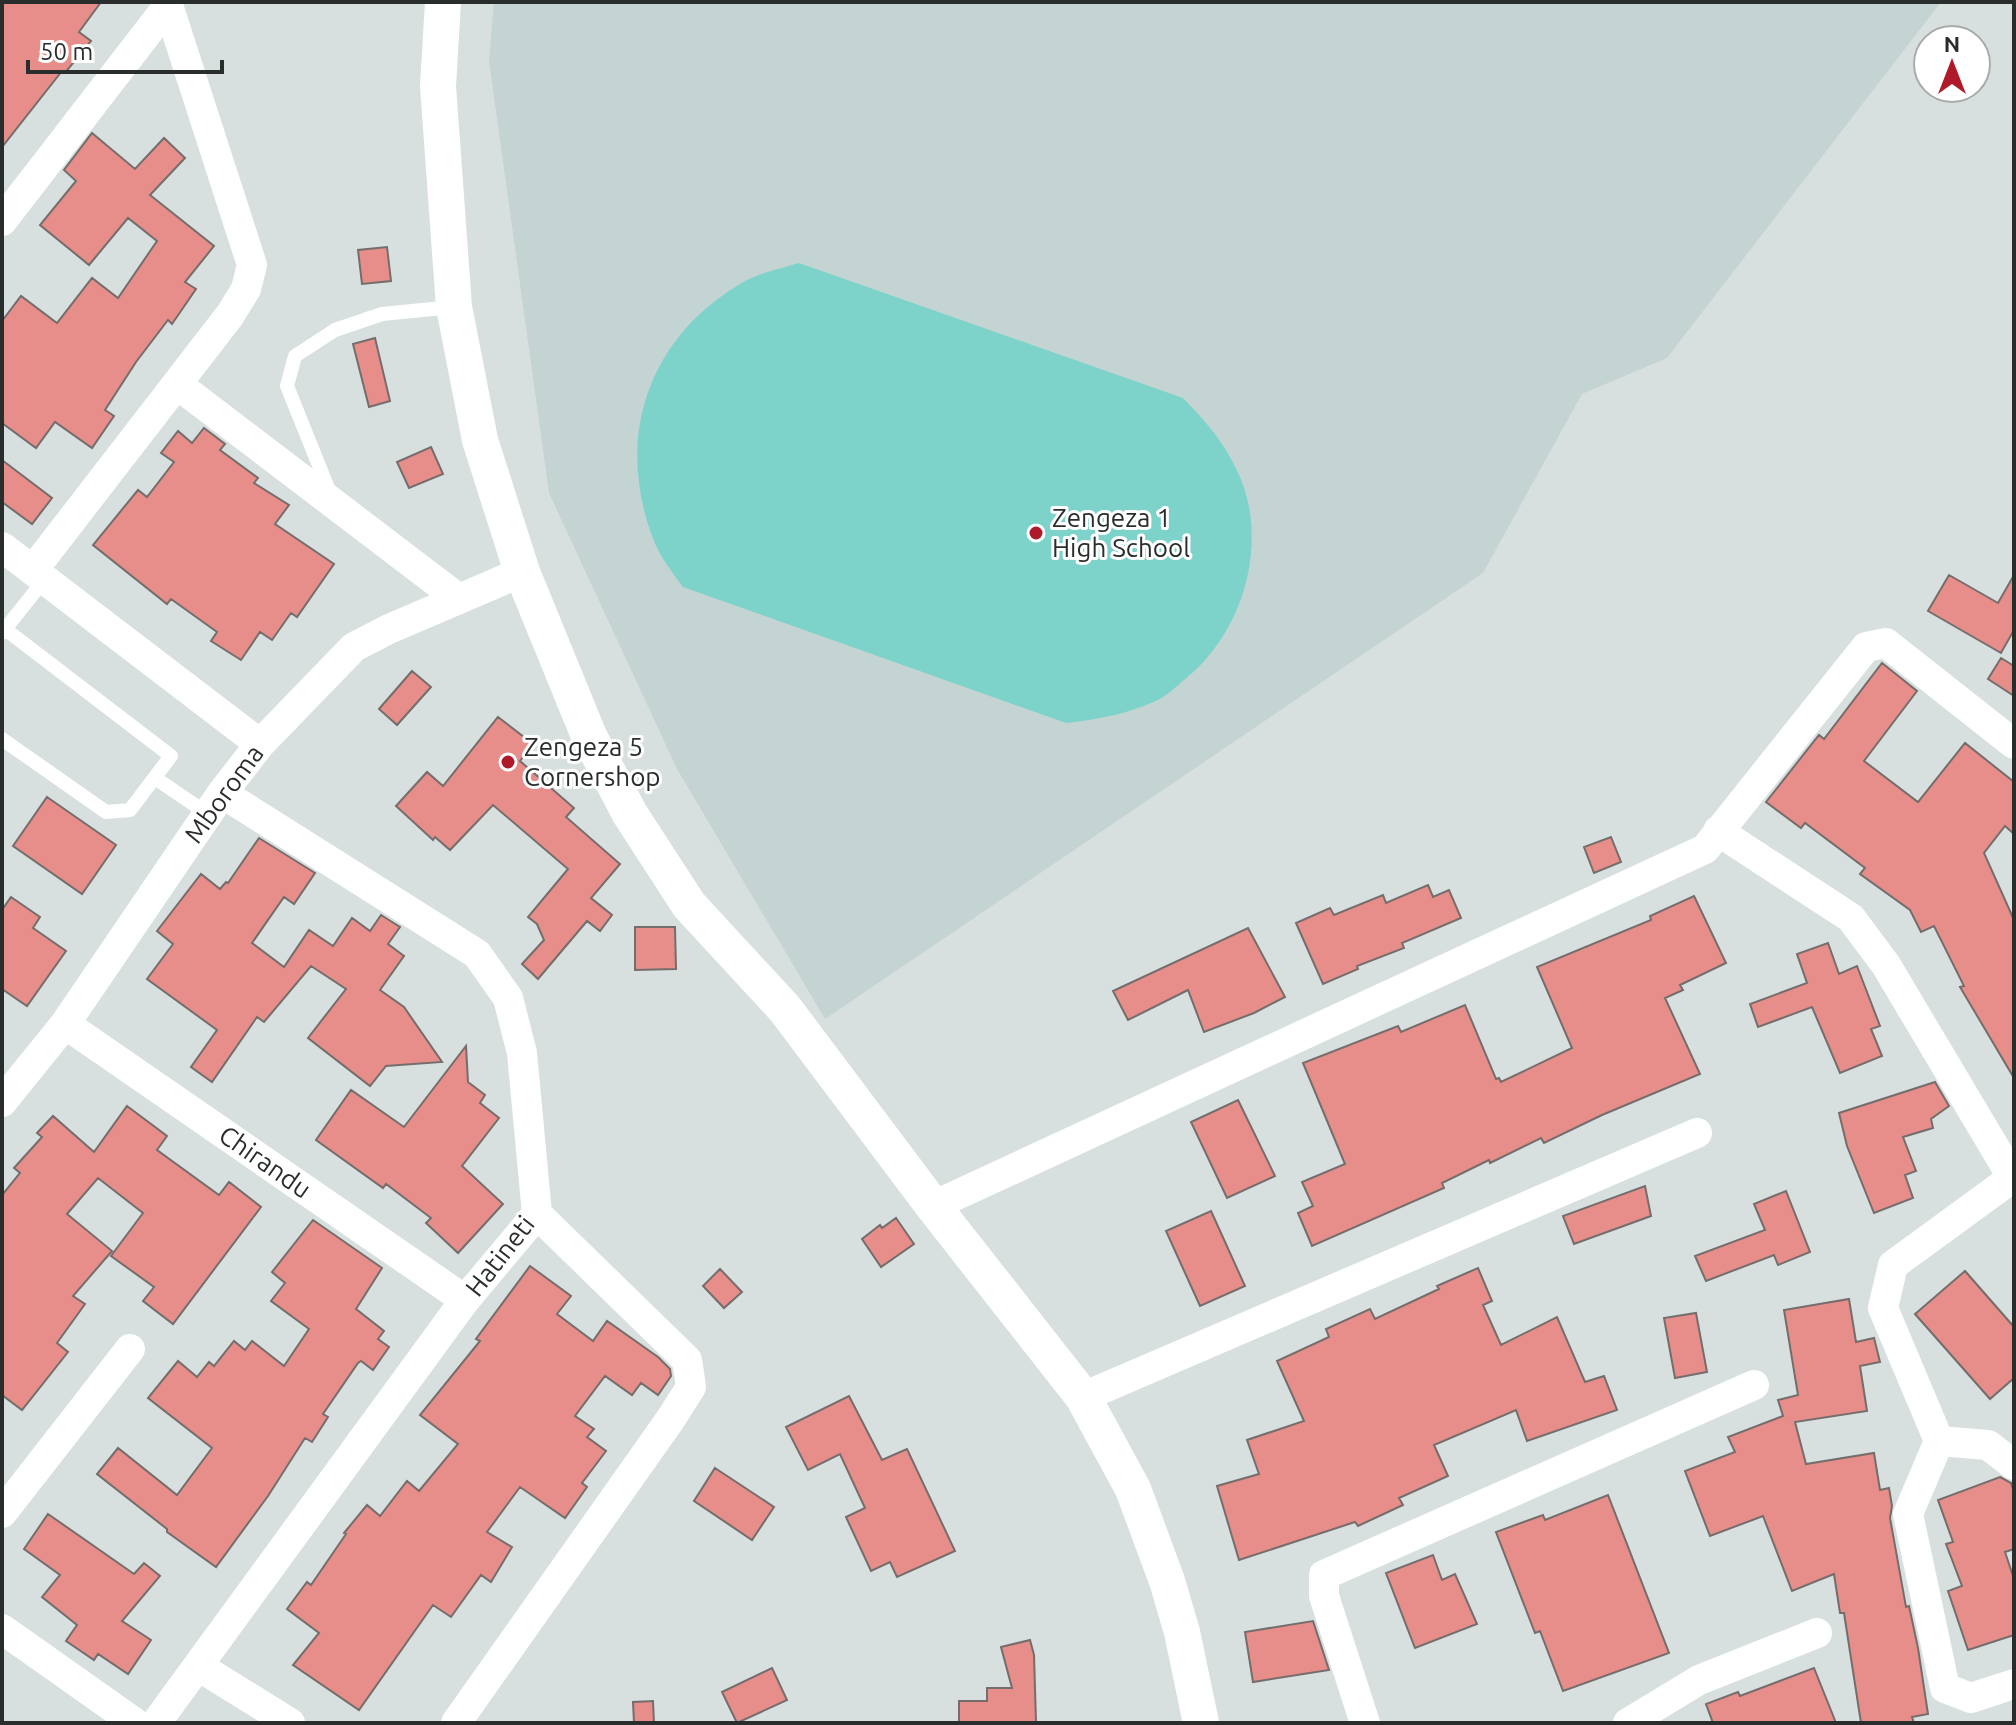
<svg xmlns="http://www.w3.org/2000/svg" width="2016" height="1725" font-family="Ubuntu,sans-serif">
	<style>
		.built { fill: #c4d4d2 }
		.green { fill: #7dd3ca }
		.building { fill: #e78e8a; stroke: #746d6c; stroke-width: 2 }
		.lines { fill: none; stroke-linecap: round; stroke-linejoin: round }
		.service { stroke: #fff; stroke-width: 14 }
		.minor { stroke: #fff; stroke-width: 30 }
		.tertiary { stroke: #fff; stroke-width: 36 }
		.poi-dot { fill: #ae1a2a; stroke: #fff; stroke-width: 3 }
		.labels { text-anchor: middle; stroke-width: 6; stroke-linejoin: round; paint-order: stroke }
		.poi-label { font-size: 26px; fill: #292d2c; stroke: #fff; text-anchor: start }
		.street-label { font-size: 26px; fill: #292d2c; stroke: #fff }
	</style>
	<rect width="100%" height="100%" fill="#d8e0df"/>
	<path class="built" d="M494 2H1941L1667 358 1582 394 1483 573 825 1019 677 769 549 493 489 61Z"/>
	<path class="green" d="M799 263 1183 398C1208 424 1225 443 1240 477 1269 546 1242 635 1184 680 1176 687 1168 694 1160 699 1128 714 1100 719 1066 723L683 587C673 573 660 557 654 541 613 437 649 334 747 280 763 272 783 268 799 263Z"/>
	<path class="building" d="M2 2H101L79 32 91 41 65 73 62 71 2 147Z
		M92 133 135 169 164 138 185 158 150 195 214 246 185 282 196 289 172 324 168 320 136 362 105 410 114 416 92 448 55 422 36 448 2 423V321L21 296 57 323 92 278 118 298 157 241 128 218 89 265 40 225 76 181 64 170Z
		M387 247 391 281 362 284 358 250Z
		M375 338 390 401 369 407 353 344Z
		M204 428 225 444 220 450 258 478 254 483 289 505 275 524 334 564 297 617 291 613 272 640 260 632 241 660 211 641 217 632 171 599 167 604 93 545 138 490 147 497 174 462 161 453 178 431 192 443Z
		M431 447 443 474 409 488 397 462Z
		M2 460 52 498 32 524 2 502Z
		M1949 575 1998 603 2014 575V630L2001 653 1928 611Z
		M2001 658 2014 666V696L1988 679Z
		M1882 663 1917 691 1864 761 1918 802 1965 743 2014 782V834L2005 826 1984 853 2014 920V1078L1960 987 1964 986 1934 926 1921 932 1910 910 1860 874 1865 868 1805 823 1801 828 1766 802 1819 735 1824 739Z
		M412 671 431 687 397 725 379 709Z
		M498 717 533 744 520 761 574 808 566 817 620 864 591 898 612 915 600 931 587 921 538 979 522 964 544 940 537 924 528 917 568 869 493 805 450 850 435 837 433 840 396 806 427 772 443 786Z
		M47 797 116 845 82 894 13 846Z
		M1611 837 1621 862 1594 873 1584 847Z
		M259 838 315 873 294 904 284 897 252 943 284 967 309 930 333 946 352 918 370 931 381 915 400 927 388 944 404 956 380 990 404 1007 442 1062 386 1066 370 1086 308 1038 346 989 311 966 264 1022 257 1017 212 1082 191 1067 217 1030 147 979 173 944 157 931 201 874 220 889 226 882 228 883Z
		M1428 885 1433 897 1449 890 1461 918 1402 943 1404 948 1357 966 1358 969 1323 984 1296 923 1330 908 1334 915 1383 895 1386 903Z
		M1694 896 1726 963 1680 985 1683 990 1665 998 1700 1074 1602 1115 1544 1143 1541 1138 1490 1163 1489 1160 1442 1183 1444 1188 1312 1246 1298 1213 1313 1206 1302 1182 1345 1164 1303 1063 1398 1026 1401 1032 1465 1005 1496 1079 1499 1078 1501 1082 1572 1048 1537 967 1651 920 1650 916Z
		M11 897 40 917 33 928 66 951 27 1006 2 989V910Z
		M635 927H675L676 969 635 970Z
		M1248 928 1285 997 1254 1013 1204 1032 1188 990 1128 1020 1113 991Z
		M1828 943 1839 974 1857 966 1880 1026 1871 1029 1882 1056 1840 1073 1812 1007 1758 1027 1750 1004 1807 983 1797 954Z
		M466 1046 468 1082 485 1095 480 1103 499 1118 462 1166 503 1204 458 1253 426 1223 431 1218 386 1184 383 1188 316 1140 351 1090 404 1127Z
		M1935 1082 1949 1106 1931 1119 1933 1128 1903 1137 1916 1171 1905 1175 1913 1198 1874 1213 1847 1146 1839 1113Z
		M1238 1100 1275 1176 1227 1198 1191 1122Z
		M127 1106 167 1136 157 1150 219 1195 229 1182 261 1207 173 1324 143 1301 154 1287 111 1256 143 1213 98 1178 67 1214 112 1251 73 1296 85 1304 57 1343 68 1352 22 1410 2 1395V1195L20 1173 14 1168 42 1137 37 1133 53 1116 94 1152Z
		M1645 1186 1651 1216 1574 1244 1563 1216Z
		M1786 1191 1810 1252 1778 1265 1774 1255 1706 1281 1695 1256 1765 1230 1754 1204Z
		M1211 1211 1245 1286 1200 1306 1166 1231Z
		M896 1218 914 1244 881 1267 862 1239 880 1225 882 1228Z
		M313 1220 382 1268 356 1309 384 1331 378 1339 389 1347 373 1370 361 1361 358 1363 323 1414 328 1417 312 1442 305 1438 268 1496 216 1567 167 1532V1529L97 1474 118 1448 177 1495 212 1448 148 1398 178 1361 197 1377 209 1362 214 1366 234 1341 245 1350 252 1341 284 1366 309 1329 271 1301 285 1283 272 1272Z
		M530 1266 571 1296 557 1314 593 1341 607 1321 658 1357 670 1369 671 1376 658 1395 641 1383 632 1395 605 1376 575 1416 594 1429 587 1437 606 1451 582 1483 587 1487 565 1518 520 1487 487 1532 512 1547 491 1582 481 1575 451 1617 433 1605 359 1710 293 1665 319 1633 287 1609 307 1582 311 1585 346 1534 344 1533 367 1505 380 1516 407 1481 419 1491 458 1444 420 1415 480 1341 476 1339Z
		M1478 1268 1492 1301 1483 1305 1501 1345 1557 1317 1585 1382 1604 1376 1617 1410 1527 1441 1516 1410 1434 1445 1448 1476 1399 1498 1403 1505 1358 1526 1355 1522 1239 1560 1217 1486 1259 1474 1247 1440 1304 1421 1277 1361 1329 1337 1326 1329 1370 1309 1375 1319 1439 1289 1437 1286Z
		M720 1269 742 1292 724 1308 703 1286Z
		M1965 1271 2014 1327V1378L1990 1399 1915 1314Z
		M1849 1299 1856 1342 1874 1338 1880 1362 1860 1366 1867 1411 1795 1422 1806 1464 1874 1453 1880 1490 1889 1488 1892 1506 1890 1518 1906 1607 1909 1606 1918 1648 1928 1714 1912 1717 1914 1723H1861L1844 1613H1840L1834 1574 1792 1591 1763 1516 1710 1536 1685 1471 1735 1452 1728 1437 1783 1416 1778 1400 1798 1395 1784 1310Z
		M1696 1313 1707 1372 1675 1378 1664 1318Z
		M849 1396 882 1460 907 1449 955 1551 897 1577 890 1562 871 1571 846 1517 865 1508 840 1454 808 1470 786 1427Z
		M715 1468 774 1507 752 1540 694 1501Z
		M2000 1477 2011 1483 2014 1492V1549L2005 1552 2014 1579V1635L1968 1650 1948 1591 1962 1586 1946 1544 1953 1542 1938 1500Z
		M1608 1495 1669 1653 1563 1691 1540 1631 1535 1633 1496 1532 1543 1515 1545 1520Z
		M48 1514 134 1574 144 1563 160 1576 122 1621 151 1640 128 1674 98 1654 94 1660 66 1641 77 1625 42 1597 60 1575 24 1549Z
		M1433 1555 1442 1580 1455 1574 1477 1624 1415 1648 1386 1573Z
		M1313 1621 1329 1670 1253 1682 1245 1632Z
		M1030 1640 1034 1655 1036 1722H959V1701H987V1688H1012L1001 1647Z
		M772 1668 787 1700 737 1723 722 1692Z
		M1814 1668 1836 1723H1713L1706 1704 1738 1692 1740 1696Z
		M653 1701 654 1723H634L633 1702Z"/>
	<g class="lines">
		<path class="service" d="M330 493 287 386 295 356 335 330 382 314 453 307
			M2 633 45 579
			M2 739 106 812 130 810 171 756 5 629
			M155 778 208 814"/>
		<path class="minor" d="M2 221 168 6
			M178 385 459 599
			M2 547 260 744
			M33 570 230 315 246 289 252 265 167 2
			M1718 831 1851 918 1886 965 2014 1180
			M65 1024 465 1300
			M2 1102 65 1024 222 793 260 744 354 647 389 629 522 572
			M2012 1178 1893 1265 1883 1308 1939 1441 1908 1514 1945 1688 1971 1698 2014 1684
			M933 1206 1705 849 1866 647 1886 643 2014 744
			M1083 1397 1697 1133
			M1939 1441 1988 1445 2014 1465
			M2 1513 130 1349
			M2 1629 135 1723
			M198 1666 290 1723
			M156 1723 465 1300 537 1214 522 1053 508 998 477 954 222 793
			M456 1723 670 1420 691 1387 687 1360 537 1214
			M1365 1723 1324 1596V1575L1754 1385
			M1628 1723 1699 1680 1817 1633"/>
		<path class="tertiary" d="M443 2 438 86 454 307 480 440 522 572 589 736 630 814 689 905 785 1009 933 1206 1083 1397 1133 1489 1167 1581 1182 1632 1201 1723"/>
	</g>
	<g class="poi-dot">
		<circle cx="1036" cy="533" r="8"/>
		<circle cx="508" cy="762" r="8"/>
	</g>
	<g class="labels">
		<g class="poi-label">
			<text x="1052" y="527">Zengeza 1<tspan x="1052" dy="30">High School</tspan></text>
			<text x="524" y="756">Zengeza 5<tspan x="524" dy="30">Cornershop</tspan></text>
		</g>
		<g class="street-label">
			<text transform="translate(224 794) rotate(-54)" y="9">Mboroma</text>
			<text transform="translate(265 1162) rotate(35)" y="9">Chirandu</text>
			<text transform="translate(500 1256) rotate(-52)" y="9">Hatineti</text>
		</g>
	</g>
	<rect width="2016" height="1725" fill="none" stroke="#292d2c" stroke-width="8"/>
	<g transform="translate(1952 64)"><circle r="38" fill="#ffffff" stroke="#a9abab" stroke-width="2"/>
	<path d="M0-6L14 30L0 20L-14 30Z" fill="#ae1a2a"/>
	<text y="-12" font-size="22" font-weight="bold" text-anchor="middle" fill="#292d2c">N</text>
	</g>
	<path d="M28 60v12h194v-12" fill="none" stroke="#292d2c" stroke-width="4"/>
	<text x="40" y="60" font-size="24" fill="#292d2c" stroke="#ffffff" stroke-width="6" paint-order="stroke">50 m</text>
</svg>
